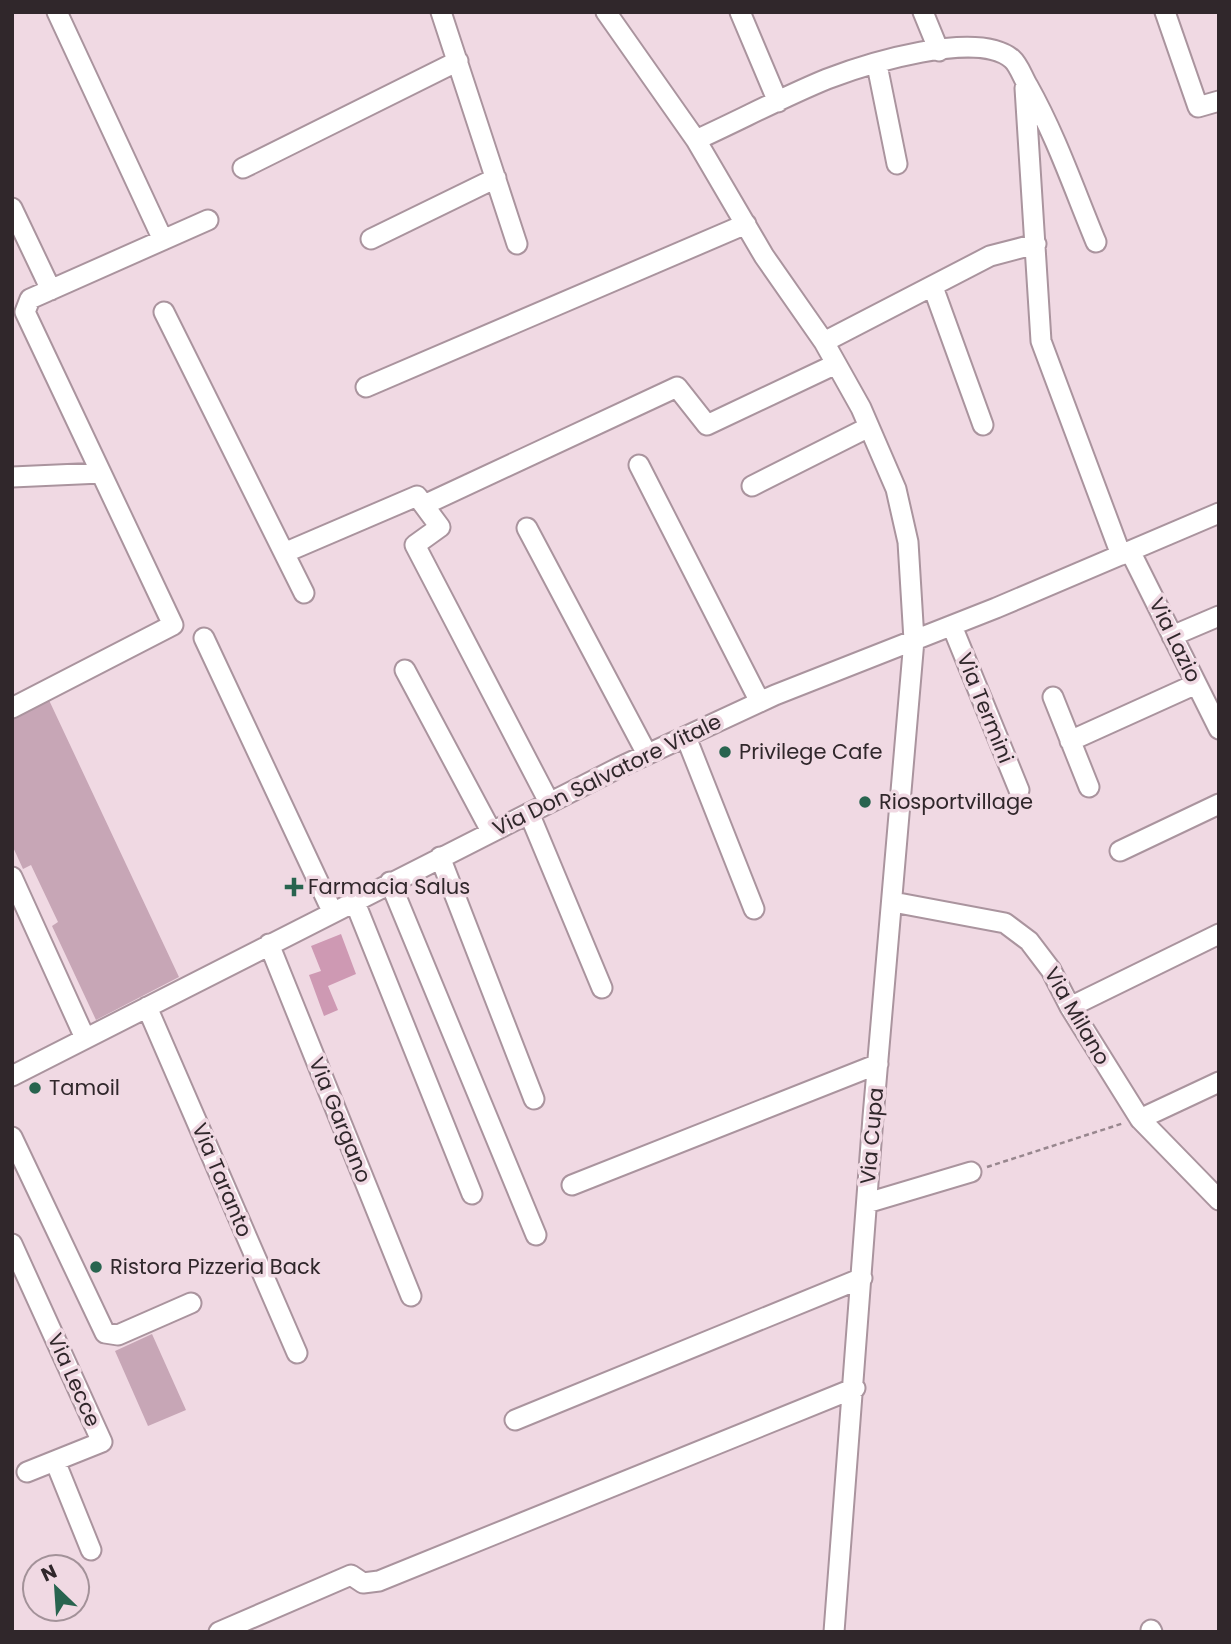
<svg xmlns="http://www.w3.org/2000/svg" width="1231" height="1644" font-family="Poppins,sans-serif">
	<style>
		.green { fill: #c7a6b6 }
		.building { fill: #ce99b3 }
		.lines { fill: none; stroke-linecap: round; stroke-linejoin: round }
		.minor-casing { stroke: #aa949e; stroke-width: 23 }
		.path { stroke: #98878e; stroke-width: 2.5; stroke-dasharray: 5 3.5; stroke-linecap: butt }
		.minor { stroke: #fff; stroke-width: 19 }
		.poi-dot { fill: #28644f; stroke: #f0d9e3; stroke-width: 2.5 }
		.labels { text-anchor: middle; stroke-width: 7; stroke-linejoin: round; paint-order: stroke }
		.street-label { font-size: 21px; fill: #30272b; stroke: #f0d9e3 }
		.poi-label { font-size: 21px; fill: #30272b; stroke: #f0d9e3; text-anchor: start }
	</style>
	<rect width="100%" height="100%" fill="#f0d9e3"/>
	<path class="green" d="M48 698 179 977 96 1020 52 926 58 922 31 865 23 869 12 845V715Z
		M152 1334 186 1410 148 1426 115 1351Z"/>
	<path class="building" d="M341 934 356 974 328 986 338 1010 324 1016 309 975 321 971 311 946Z"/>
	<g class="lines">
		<g class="minor-casing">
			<path id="minor" d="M57 12 163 240
				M441 12 517 244
				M606 12 696 140 764 256 824 342 861 408 896 489 908 542 914 640 873 1117 834 1632
				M740 12 778 102
				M923 12 939 51
				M1165 12 1198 107 1219 101
				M877 65 897 164
				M1025 88 1041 341 1121 555
				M696 140C740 120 783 97 827 79 866 64 977 29 1012 59 1019 65 1023 78 1028 86 1056 136 1074 189 1096 242
				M243 168 458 61
				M12 208 51 290
				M371 239 496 178
				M933 287 983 425
				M164 312 304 593
				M824 342 990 256 1036 244
				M366 387 746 224
				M639 465 760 702
				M12 477 101 473
				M752 486 869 427
				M424 505 677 387 707 425 836 364
				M527 528 647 754
				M1130 551 1219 729
				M284 553 417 496 440 527 415 545 549 802
				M952 626 1019 790
				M1172 636 1219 616
				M204 638 332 911
				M405 670 491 831
				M1053 697 1089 787
				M12 708 173 625 25 312 30 299 208 220
				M686 737 754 909
				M1070 741 1196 684
				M529 813 602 988
				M1120 851 1219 804
				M440 857 534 1099
				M12 877 85 1038
				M390 882 536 1235
				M354 900 472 1194
				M893 902 1005 923 1029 941 1051 970 1070 1007 1140 1119 1219 1200
				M269 944 411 1296
				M147 1007 297 1353
				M1070 1007 1219 934
				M12 1076 620 767 775 695 996 608 1219 513
				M1140 1119 1219 1082
				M12 1137 105 1333 118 1335 191 1303
				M572 1185 878 1064
				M867 1203 971 1172
				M12 1244 102 1442 27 1472
				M515 1420 862 1278
				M55 1461 91 1550
				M1151 1630 1152 1632
				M219 1632 351 1575 363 1583 379 1581 855 1388"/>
		</g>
		<path class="path" d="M987 1167 1124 1123"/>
		<use href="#minor" class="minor"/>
	</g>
	<g class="poi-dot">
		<circle cx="725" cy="752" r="7"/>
		<circle cx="865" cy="802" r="7"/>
		<path d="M290.5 876.5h7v7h7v7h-7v7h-7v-7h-7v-7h7z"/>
		<circle cx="35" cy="1088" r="7"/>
		<circle cx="96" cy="1267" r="7"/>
	</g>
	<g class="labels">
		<g class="street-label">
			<text transform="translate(1175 640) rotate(64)" y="7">Via Lazio</text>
			<text transform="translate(985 708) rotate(68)" y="7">Via Termini</text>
			<text transform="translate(607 775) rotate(-26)" y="7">Via Don Salvatore Vitale</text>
			<text transform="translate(1077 1016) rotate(60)" y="7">Via Milano</text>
			<text transform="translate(340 1120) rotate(68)" y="7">Via Gargano</text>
			<text transform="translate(872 1136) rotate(-85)" y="7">Via Cupa</text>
			<text transform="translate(222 1180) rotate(67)" y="7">Via Taranto</text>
			<text transform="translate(74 1380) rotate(66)" y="7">Via Lecce</text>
		</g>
		<g class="poi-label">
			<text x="739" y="759">Privilege Cafe</text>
			<text x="879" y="809">Riosportvillage</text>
			<text x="308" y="894">Farmacia Salus</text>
			<text x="49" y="1095">Tamoil</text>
			<text x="110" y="1274">Ristora Pizzeria Back</text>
		</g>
	</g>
	<rect width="1231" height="1644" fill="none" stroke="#30272b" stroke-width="28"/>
	<g transform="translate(56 1588) rotate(335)"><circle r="33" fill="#f0d9e3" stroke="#a39299" stroke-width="2"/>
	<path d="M0-5L12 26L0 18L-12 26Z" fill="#28644f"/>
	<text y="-10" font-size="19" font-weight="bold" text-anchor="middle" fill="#30272b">N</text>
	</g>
</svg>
